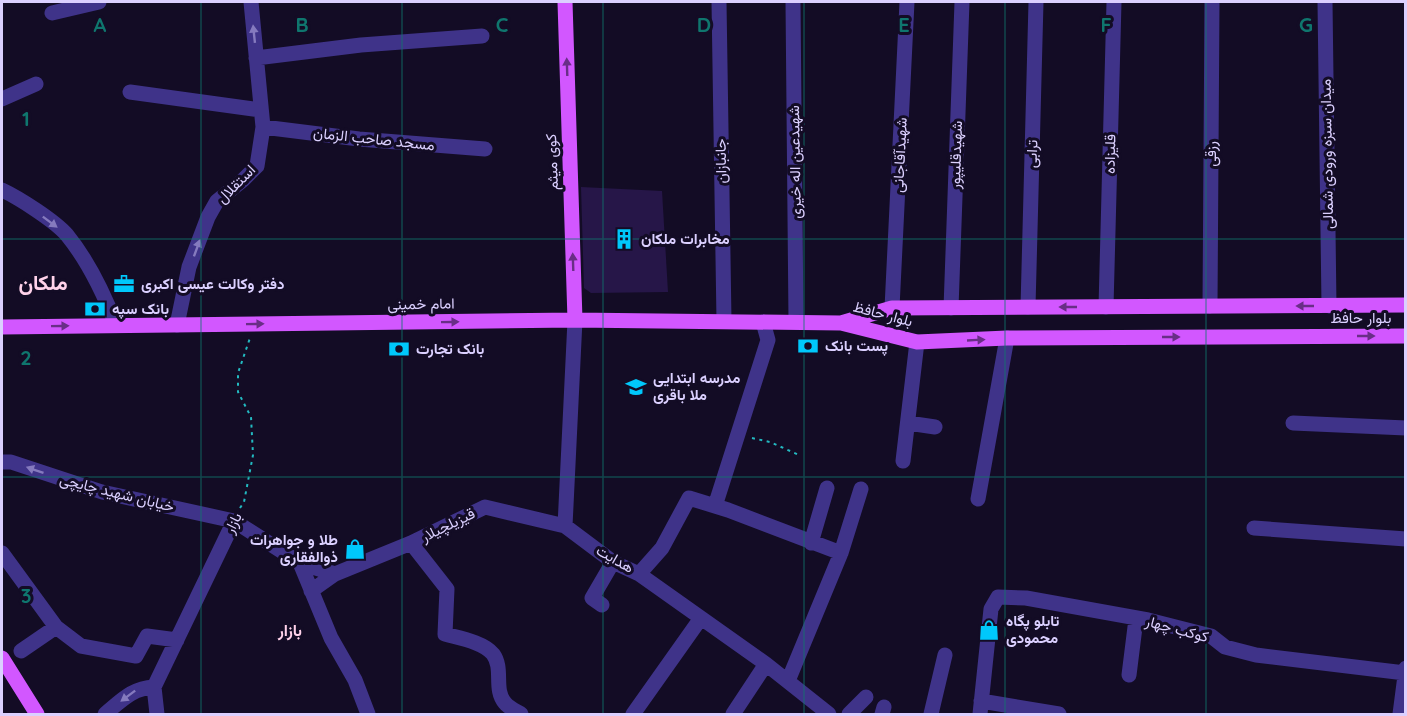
<svg xmlns="http://www.w3.org/2000/svg" width="1407" height="716" font-family="Quicksand,Vazirmatn,sans-serif">
	<style>
		.building { fill: #261648 }
		.lines { fill: none; stroke-linecap: round; stroke-linejoin: round }
		.path { stroke: #23bac1; stroke-width: 2; stroke-dasharray: 3 4.5; stroke-linecap: butt }
		.minor { stroke: #3f3389; stroke-width: 15 }
		.major { stroke: #d257ff; stroke-width: 15 }
		.oneway { fill: #857abe }
		.oneway2 { fill: #692e87 }
		.grid { fill: none; stroke: #0f766e; stroke-width: 1.5; stroke-opacity: 0.55 }
		.labels { text-anchor: middle; stroke-width: 6; stroke-linejoin: round; paint-order: stroke }
		.street-label { font-size: 15px; fill: #dbd0ff; stroke: #130c25 }
		.poi-label { font-size: 15px; font-weight: bold; fill: #dbd0ff; stroke: #130c25; text-anchor: start }
		.neighbourhood-label { font-size: 16px; font-weight: bold; fill: #ffd2ea; stroke: #130c25 }
		.district-label { font-size: 21px; font-weight: bold; fill: #ffd2ea; stroke: #130c25 }
		.grid-label { font-size: 20px; text-anchor: middle; font-weight: bold; fill: #0f766e; stroke: #130c25; stroke-width: 6; stroke-linejoin: round; paint-order: stroke }
	</style>
	<rect width="100%" height="100%" fill="#130c25"/>
	<path class="building" d="M581 187 662 191 668 292 591 293 584 288Z"/>
	<g class="lines">
		<path class="path" d="M752 438 770 442 799 455
			M240 508 244 502 253 455 251 417 238 392V373L250 338"/>
		<path class="minor" d="M719 2 724 321
			M793 2 796 322
			M1325 2 1329 306
			M52 13 99 2
			M256 58 361 45 482 36
			M130 92 261 110
			M2 99 36 84
			M263 127 359 139 485 149
			M2 190C19 198 55 221 67 235 89 262 104 294 116 325
			M1210 306 1212 2
			M1028 307 1036 2
			M1106 307 1114 2
			M892 308 907 2
			M951 308 962 2
			M575 320 565 526 613 562 639 574 766 664 829 714
			M177 325 189 267 208 217 217 201 243 180 257 166 263 127 251 2
			M908 423 935 427
			M1293 423 1406 428
			M903 461 917 342
			M2 462H11L102 492 234 521 300 563 335 574 311 591
			M978 499 1007 338
			M715 506 768 340 763 322
			M1254 528 1406 539
			M411 543 447 589 445 634C459 638 483 642 493 654 504 669 493 689 505 703 509 708 516 711 521 714
			M811 543 827 488
			M2 553 56 627 81 646 136 656 147 636 177 640
			M300 563 331 638 355 680 368 714
			M335 574 411 543 485 507 565 526
			M639 574 662 548 689 498 728 510 841 553
			M602 605 592 598 613 562
			M21 651 56 627
			M1129 675 1136 619
			M788 681 841 553 861 489
			M981 701 1059 714
			M105 714C121 701 132 688 154 687
			M157 714 154 687 234 521
			M633 714 701 618
			M733 714 766 664
			M849 714 866 697
			M882 714 884 707
			M931 714 945 655
			M980 714 991 609 998 597 1026 598 1148 620 1211 636 1225 647 1256 655 1405 673
			M1400 714 1406 668"/>
		<path class="major" d="M565 2 575 320
			M841 323 892 308 1406 305
			M2 327 575 320 841 323 917 342 1007 338 1406 336
			M2 658 37 714"/>
	</g>
	<defs><path id="oneway-solid" d="M-6-.8H1V-3.2L6.5 0L1 3.2V.8H-6Z" transform="scale(1.5)"/></defs>
	<g class="oneway">
		<use href="#oneway-solid" transform="translate(254 34) rotate(-96)"/>
		<use href="#oneway-solid" transform="translate(50 222) rotate(37)"/>
		<use href="#oneway-solid" transform="translate(197 248) rotate(-70)"/>
		<use href="#oneway-solid" transform="translate(35 470) rotate(-161)"/>
		<use href="#oneway-solid" transform="translate(128 696) rotate(143)"/>
	</g>
	<g class="oneway2">
		<use href="#oneway-solid" transform="translate(567 67) rotate(-92)"/>
		<use href="#oneway-solid" transform="translate(573 262) rotate(-92)"/>
		<use href="#oneway-solid" transform="translate(1305 306) rotate(180)"/>
		<use href="#oneway-solid" transform="translate(1068 307) rotate(180)"/>
		<use href="#oneway-solid" transform="translate(450 322) rotate(-1)"/>
		<use href="#oneway-solid" transform="translate(255 324) rotate(-1)"/>
		<use href="#oneway-solid" transform="translate(60 326) rotate(-1)"/>
		<use href="#oneway-solid" transform="translate(1366 336)"/>
		<use href="#oneway-solid" transform="translate(1171 337)"/>
		<use href="#oneway-solid" transform="translate(976 340) rotate(-3)"/>
	</g>
	<path class="grid" d="M201 2V714M402 2V714M603 2V714M804 2V714M1005 2V714M1206 2V714M2 239H1406M2 477H1406"/>
	<defs>
		<g id="building-bare" transform="scale(1.62)"><path d="M-4-6H4V6H1V3H-1V6H-4ZM-2.5-4.3h1.7v1.8h-1.7ZM.8-4.3h1.7v1.8H.8ZM-2.5-1h1.7V.8h-1.7ZM.8-1h1.7V.8H.8Z" fill="#00c8fb" stroke="#130c25" stroke-width="2.5" paint-order="stroke"/></g>
		<g id="office-bare" transform="scale(1.62)"><path d="M-6-3h4V-5.5h4V-3h4V5H-6ZM-1-4.5V-3h2v-1.5ZM-6 0V1H6V0Z" fill="#00c8fb" stroke="#130c25" stroke-width="2.5" paint-order="stroke"/></g>
		<g id="bank-bare" transform="scale(1.62)"><path d="M-6-4H6V4H-6ZM0-2.3a2.3 2.3 0 1 0 0 4.6a2.3 2.3 0 1 0 0-4.6Z" fill="#00c8fb" stroke="#130c25" stroke-width="2.5" paint-order="stroke"/></g>
		<g id="school-bare" transform="scale(1.62)"><path d="M0-5L7-2L0 1L-7-2ZM-4 1L0 2.5L4 1V4Q0 6-4 4Z" fill="#00c8fb" stroke="#130c25" stroke-width="2.5" paint-order="stroke"/></g>
		<g id="shop-bare" transform="scale(1.62)"><path d="M-5-2.5h2.3a2.7 3.5 0 0 1 5.4 0H5L5.5 6h-11ZM-1.5-2.5h3a1.5 2.3 0 0 0-3 0Z" fill="#00c8fb" stroke="#130c25" stroke-width="2.5" paint-order="stroke"/></g>
	</defs>
	<g fill-rule="evenodd">
		<use href="#building-bare" x="624" y="239"/>
		<use href="#office-bare" x="124" y="284"/>
		<use href="#bank-bare" x="95" y="309"/>
		<use href="#bank-bare" x="808" y="346"/>
		<use href="#bank-bare" x="399" y="349"/>
		<use href="#school-bare" x="636" y="387"/>
		<use href="#shop-bare" x="355" y="549"/>
		<use href="#shop-bare" x="989" y="630"/>
	</g>
	<g class="labels">
		<g class="street-label">
			<text transform="translate(374 139) rotate(6)" y="5">مسجد صاحب الزمان</text>
			<text transform="translate(1032 154) rotate(-88)" y="5">ترابی</text>
			<text transform="translate(1110 154) rotate(-89)" y="5">قلیزاده</text>
			<text transform="translate(1211 154) rotate(-90)" y="5">رزقی</text>
			<text transform="translate(1327 154) rotate(-91)" y="5">میدان سبزه ورودی شمالی</text>
			<text transform="translate(900 155) rotate(-87)" y="5">شهیدآقاجانی</text>
			<text transform="translate(956 155) rotate(-88)" y="5">شهیدقلیپور</text>
			<text transform="translate(721 161) rotate(-91)" y="5">جانبازان</text>
			<text transform="translate(552 162) rotate(-92)" y="5">کوی میثم</text>
			<text transform="translate(795 162) rotate(-91)" y="5">شهیدعین اله خیری</text>
			<text transform="translate(236 184) rotate(-45)" y="5">استقلال</text>
			<text transform="translate(421 304) rotate(-1)" y="5">امام خمینی</text>
			<text transform="translate(883 314) rotate(15)" y="5">بلوار حافظ</text>
			<text x="1361" y="323">بلوار حافظ</text>
			<text transform="translate(117 493) rotate(14)" y="5">خیابان شهید چایچی</text>
			<text transform="translate(233 523) rotate(-64)" y="5">بازار</text>
			<text transform="translate(448 525) rotate(-26)" y="5">قیزیلچیلار</text>
			<text transform="translate(615 559) rotate(30)" y="5">هدایت</text>
			<text transform="translate(1177 629) rotate(15)" y="5">کوکب چهار</text>
		</g>
		<g class="poi-label">
			<text x="641" y="244">مخابرات ملکان</text>
			<text x="141" y="289">دفتر وکالت عیسی اکبری</text>
			<text x="112" y="314">بانک سپه</text>
			<text x="825" y="351">پست بانک</text>
			<text x="416" y="354">بانک تجارت</text>
			<text x="653" y="383">مدرسه ابتدایی<tspan x="653" dy="17">ملا باقری</tspan></text>
			<text x="338" y="545" text-anchor="end">طلا و جواهرات<tspan x="338" dy="17">ذوالفقاری</tspan></text>
			<text x="1006" y="626">تابلو پگاه<tspan x="1006" dy="17">محمودی</tspan></text>
		</g>
		<g class="neighbourhood-label">
			<text x="290" y="636">بازار</text>
		</g>
		<g class="district-label">
			<text x="43" y="290">ملکان</text>
		</g>
	</g>
	<g class="grid-label">
		<text x="100" y="32">A</text>
		<text x="302" y="32">B</text>
		<text x="502" y="32">C</text>
		<text x="704" y="32">D</text>
		<text x="904" y="32">E</text>
		<text x="1106" y="32">F</text>
		<text x="1306" y="32">G</text>
		<text x="26" y="126">1</text>
		<text x="26" y="365">2</text>
		<text x="26" y="603">3</text>
	</g>
	<rect width="1407" height="716" fill="none" stroke="#dbd0ff" stroke-width="6"/>
</svg>
